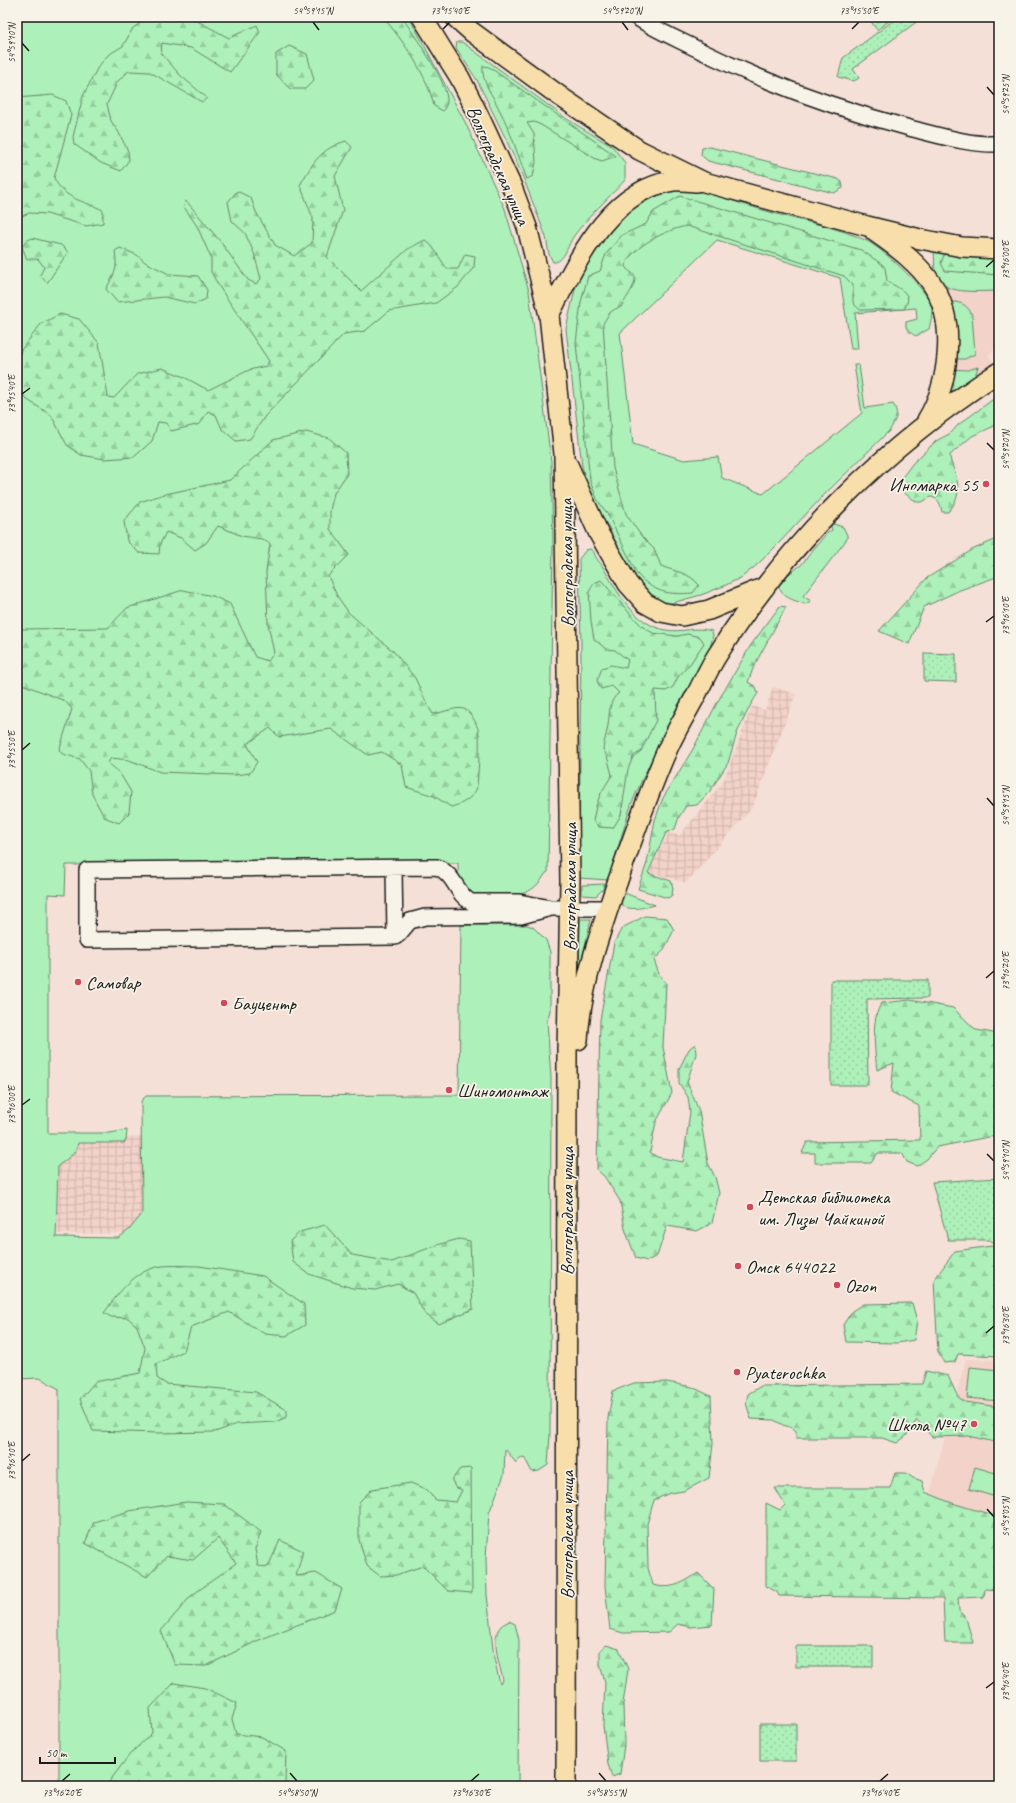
<svg xmlns="http://www.w3.org/2000/svg" width="1016" height="1803" font-family="Caveat,sans-serif">
	<style>
		.built { fill: #f2d2c9 }
		.industrial { fill: url(#industrial-grid) }
		.grass { fill: #adf0b9; stroke: #64866a }
		.forest { fill: url(#forest-firs); stroke: #64866a }
		.park { fill: url(#park-dots); stroke: #64866a }
		.lines { fill: none; stroke-linecap: round; stroke-linejoin: round }
		.minor-casing { stroke: #1c1c1c; stroke-width: 18 }
		.major-casing { stroke: #1c1c1c; stroke-width: 22 }
		.minor { stroke: #f7f3e8; stroke-width: 15 }
		.major { stroke: #f8deab; stroke-width: 19 }
		.ticks { fill: none; stroke: #1c1c1c; stroke-width: 1.5 }
		.poi-dot { fill: #d1495b; stroke: #f7f3e8; stroke-width: 1.5 }
		.labels { text-anchor: middle; stroke-width: 3.5; stroke-linejoin: round; paint-order: stroke }
		.street-label { font-size: 19px; fill: #1c1c1c; stroke: #f7f3e8 }
		.poi-label { font-size: 19px; fill: #1c1c1c; stroke: #f7f3e8; text-anchor: start }
		.neatline { fill: none; stroke: #1c1c1c; stroke-width: 1.5 }
		.ticks-label { font-size: 10px; text-anchor: middle; fill: #1c1c1c }
	</style>
	<defs>
		<pattern id="industrial-grid" width="8" height="8" patternUnits="userSpaceOnUse"><rect width="8" height="8" fill="#f2d2c9"/><path d="M0 4h8M4 0v8" fill="none" stroke="#cfb4ac"/></pattern>
		<pattern id="forest-firs" width="22" height="20" patternUnits="userSpaceOnUse"><rect width="22" height="20" fill="#adf0b9"/><path d="M5 1l3.5 6h-7zM16 11l3.5 6h-7z" fill="#94cd9e"/></pattern>
		<pattern id="park-dots" width="8" height="8" patternUnits="userSpaceOnUse"><rect width="8" height="8" fill="#adf0b9"/><path d="M2 2h.1M6 6h.1" fill="none" stroke="#94cd9e" stroke-width="1.8" stroke-linecap="round"/></pattern>
	</defs>
	<rect width="100%" height="100%" fill="#f4e0d6"/>
	<filter id="ink" filterUnits="userSpaceOnUse"><feTurbulence type="fractalNoise" baseFrequency=".025" numOctaves="2"/><feDisplacementMap in="SourceGraphic" scale="8" xChannelSelector="R" yChannelSelector="G"/><feConvolveMatrix kernelMatrix="1 2 1 2 8 2 1 2 1" color-interpolation-filters="sRGB"/></filter>
	<g filter="url(#ink)">
		<path class="built" d="M938 281 949 288 959 291H999V344L988 356 996 364 975 376 978 367 968 370 948 369Z
			M966 1359 999 1360V1535L926 1508Z"/>
		<path class="industrial" d="M773 687 796 694 752 808 686 883 649 872 669 832 679 836 723 782 752 706 765 710Z
			M162 1137 163 1233 43 1234 42 1138Z"/>
		<path class="grass" d="M17 17H408L415 28 465 122 505 209 529 291 551 461 553 542 548 872 545 874C530 904 494 896 466 896L459 886 458 863 66 865 65 895 48 894V1133H110L127 1130 126 1140 124 1143H78C77 1154 66 1159 58 1166L56 1237 118 1238 129 1230 142 1214 141 1101 146 1096 459 1095 461 925H527L533 927 546 940 550 952V1011L547 1021 551 1078 550 1434 548 1465 539 1471 532 1472 524 1457 520 1458 516 1463 505 1449 504 1475 489 1513 486 1558 487 1595 494 1658 500 1684 503 1680C500 1666 490 1638 501 1626 502 1624 507 1623 509 1621L515 1624 519 1640 518 1786H59V1389L40 1378 17 1379Z
			M457 42H462L567 119 613 147 625 163V180C608 199 588 216 573 237 568 245 564 263 553 262L549 254 546 237 523 177 504 135 477 80 456 48Z
			M694 188C724 198 754 208 784 216 811 223 839 228 865 240 881 247 923 286 930 302 934 310 931 320 929 329L916 336C909 332 905 330 906 322L917 319 916 308 855 313 858 349H851L840 278 717 240 620 333 633 444 684 460 718 457 722 478 763 494 862 413 854 365H859L865 408 893 404C900 414 895 420 890 430L823 496 778 544 758 564 742 577 724 586 701 595 668 604 653 600 640 591 608 526 594 509 589 492 582 466 566 329 576 285 587 265 614 225 625 214 658 192Z
			M934 249 999 254V291C983 291 948 295 938 280 933 273 935 258 934 249Z
			M946 302C958 301 967 303 972 315L975 354 965 359H955Z
			M978 367 975 376 941 400 948 369 968 370Z
			M830 523 843 527 847 535V539L803 596 811 601 805 604C793 600 779 597 778 582L801 565 825 535 832 530Z
			M590 549 594 552C595 558 600 562 603 567 617 592 635 625 666 630 682 633 694 626 712 631L713 635 710 649 677 707 641 782 631 805 608 880 579 878 581 643 579 559 586 550Z
			M605 884 603 889 596 896 582 895V885Z
			M622 892 655 905C644 907 625 914 619 900Z
			M580 919H591L579 973Z
			M970 1367 999 1370V1401L967 1398Z
			M975 1467 999 1474V1498L969 1489Z"/>
		<path class="forest" d="M149 17H190L229 38 257 25 260 32 230 72 191 48 162 43 161 53 180 75 207 98 202 102 150 72 129 71 118 81 107 104 111 121 118 131 128 151 129 160 121 171 101 163 74 144 73 137 83 96 98 67 108 55 123 46 133 28Z
			M383 17H402C413 34 449 83 447 102 447 105 444 108 443 111L434 106C427 74 404 42 383 17Z
			M289 46 307 54 314 80 305 89H290L276 74V54Z
			M483 66 489 67 616 156 602 161 596 159 541 125 534 122 527 123 534 134 536 162 533 176 527 179C518 156 511 131 499 109 493 95 481 82 483 66Z
			M53 95 66 101 71 115 54 178C65 200 82 200 103 210V223L86 226 47 214 29 213 17 218V98Z
			M346 141 352 147 335 176 343 210 327 257 361 291 408 249 425 240 432 246 447 269H458L465 254 475 256 474 267 458 287 436 303 389 311 365 331 344 334 265 416 250 439 236 441 222 429 216 415 208 411 200 424 171 431 166 423 158 422 152 441 134 457 105 459 81 455 67 445 51 415 26 399 18 386V360L21 350 41 324 60 314 79 319 99 343 108 397 114 398 137 374 162 368 184 377 208 390 249 370 266 366 269 361 220 288 211 272V258L197 226 184 207 185 201 188 203 220 241 248 280 256 284 261 279 254 253 245 233 232 221 228 202 237 191 251 198 256 212 275 245 294 256 312 243 313 218 300 185C313 163 320 149 346 141Z
			M710 147 838 179 842 182 843 188 834 193 708 161 701 155 702 148Z
			M680 196 861 250 883 265 885 268 887 281C899 289 915 293 904 309L860 310 853 303V285L844 276 687 226C668 229 632 246 625 266 627 271 632 272 634 275 639 282 624 301 621 307 611 309 607 316 603 324L613 468 626 514 642 537 654 549 661 566C675 572 689 572 699 585L693 593C669 595 654 593 637 574L608 515 597 499 590 481 576 343 581 302 588 276 600 271 606 254 622 235 646 224 653 212Z
			M32 238 61 245 68 252 47 283 40 275 44 267 38 259H27L22 247 26 241Z
			M120 248 137 255 145 262 169 274 198 276 207 290 206 299 195 304 164 297 117 302 106 289C115 273 118 270 115 251Z
			M946 254 999 256V275L945 271 941 263 944 255Z
			M999 395V424L972 436 950 455C950 461 952 464 954 470 960 487 960 499 948 512H942C940 504 940 499 931 497L922 502H917L900 490 899 485 903 476 913 463 936 441 951 433 958 425Z
			M306 432 329 438 346 453 347 474 334 493 330 511V529L349 555 328 576 337 596 349 613 394 652 415 678 428 706 433 714C443 713 458 705 466 710 473 715 478 726 479 734 480 741 478 787 476 790 470 800 462 804 451 807L434 796 406 787 402 765 382 752 368 755 331 729 279 737 270 728 247 744 257 762 250 773 235 775 160 772 129 760 111 758 108 763 119 772 131 792 129 813 119 823 104 817 92 794 89 771 80 759 63 754 59 751 72 709 65 701 17 682V629L108 628 127 608 183 590 213 596 230 604 255 657 268 661 274 653 268 624 266 572 270 544 262 539 242 536 218 526 206 543 195 550 181 538 166 532 160 544 159 554 139 553 127 541 124 521 140 502 161 495 230 480 273 440Z
			M999 538V576L960 590 924 607 909 644 879 631 927 578 972 550Z
			M601 580 633 617 643 627 653 633 677 636 687 634 700 637 704 643 690 664 678 677 673 687 666 691 655 690 656 720 641 751 633 757 628 769 621 815 613 828 599 827 593 821 596 806 601 793 612 775 607 756 603 749C604 741 607 733 608 725 610 713 608 701 619 693L612 686 601 689 597 681 602 668 611 665 626 668 628 660 615 650 606 649 594 639 591 621 589 592 594 583Z
			M780 606 786 607 754 666 748 682 756 687 758 693 750 706 737 733 728 763 710 791 697 805 686 806 679 817 675 829 666 833 648 873 671 881 673 888 672 895 668 898 638 889 647 863 655 820 663 798 693 749 718 701 751 645Z
			M645 916 667 918 674 930 663 951 654 960 659 974 666 983 663 1047 672 1093 656 1122 650 1152 657 1157 683 1162 690 1112 688 1097 679 1083V1069L689 1049 695 1044 696 1054 687 1082 699 1111 708 1163 715 1177 719 1193 712 1223 697 1231 667 1226 657 1256 647 1261 636 1258 625 1229 620 1201 604 1176 597 1170 600 1020 614 943 622 928Z
			M910 1000 953 1008 976 1030 999 1034V1135L937 1147 927 1159 917 1166 907 1162 902 1153H878L871 1163H815V1153H802L807 1142 920 1140 919 1106 891 1092 894 1063 877 1070C875 1052 870 1018 882 1003Z
			M325 1225 352 1255 392 1262 437 1245 459 1239 470 1241 473 1309 439 1324 425 1314 413 1293 398 1284 375 1290 352 1288 309 1274 293 1262 290 1241 300 1232Z
			M992 1246 999 1251V1356L958 1354 955 1362 944 1363 938 1352 934 1280 955 1251Z
			M199 1266 263 1276 304 1304 305 1325 286 1336 265 1334 229 1312 191 1327 184 1351 156 1364 157 1378 166 1384 256 1392 287 1410V1417L275 1422 237 1424 215 1432 159 1433 93 1431 80 1399 95 1382 140 1373 145 1348 137 1326 128 1318 111 1317 104 1313C117 1295 131 1275 153 1268 163 1264 188 1266 199 1266Z
			M912 1303 917 1321 914 1340 897 1343 846 1342 843 1325 852 1311 863 1304Z
			M926 1371 948 1376 958 1397 965 1402 999 1407V1443L968 1436 932 1437 917 1420 906 1436 897 1443 882 1438H796V1431L793 1428 783 1425 774 1420 751 1419 746 1403 748 1394 761 1386 922 1384Z
			M667 1382 692 1387 711 1396 713 1444 709 1478 684 1491 670 1493 654 1500 647 1524 648 1568 653 1585C672 1590 683 1583 698 1573L714 1589 712 1625 691 1627 678 1624 669 1632 623 1633 610 1629 605 1586 608 1418 613 1391 634 1383Z
			M471 1468 472 1593 448 1591 423 1566 396 1575 380 1576 367 1566 359 1540V1502L372 1489 411 1483 425 1489 436 1500 456 1502 462 1490 455 1487 452 1480 460 1469Z
			M895 1473H906L913 1478 922 1481 925 1492 952 1503 999 1517V1594L998 1590 985 1589 984 1597 958 1598 959 1611 966 1618 973 1643H945L943 1598 779 1596 777 1592 766 1586V1503L780 1510 785 1505 775 1488H890Z
			M186 1502 224 1504 261 1532 255 1549 258 1566 268 1567 280 1540 303 1551 296 1576 316 1573 342 1589 335 1610 259 1640 206 1666 175 1665 161 1631 191 1596 236 1563 218 1538 193 1560 167 1556 147 1577 85 1543 94 1522 129 1511Z
			M606 1645 619 1649 628 1669 623 1704 624 1745 620 1774 612 1777 608 1764 603 1726 605 1682 600 1665V1650Z
			M174 1683 205 1688 237 1703 232 1719 236 1734 262 1737 286 1751 285 1782 287 1786H106L130 1754 152 1733 150 1708Z"/>
		<path class="park" d="M868 17H894L877 30Z
			M898 17H923L853 69 859 78 854 81 838 77 843 58Z
			M924 653 956 654V682L924 681Z
			M831 980H928V998L867 999 868 1085H831Z
			M999 1178V1245L989 1240H948L932 1182Z
			M796 1646H873V1667H796Z
			M760 1724H796V1761H760Z"/>
		<g class="lines">
			<g class="minor-casing">
				<path id="minor" d="M636 17C654 29 675 38 695 48 765 83 838 109 913 129 941 136 970 145 999 144
					M394 868 395 937
					M551 908 521 916 425 917 410 921 399 934 395 937 87 940V870L437 867C456 875 456 895 471 902H519L551 908H609"/>
			</g>
			<g class="major-casing">
				<path id="major" d="M422 17 460 78 478 114 512 187 527 227 549 315 564 454 570 881 567 1053 566 1786
					M455 17 472 32 561 97 639 150 704 182 867 226 920 239 962 247 999 249
					M875 232C924 266 953 294 947 356 945 380 939 400 927 420
					M549 315C576 264 608 190 673 181 680 180 689 182 697 182
					M568 465 599 534 628 584 645 603 661 612 682 616 709 610 765 587
					M578 1040C581 982 604 921 623 866 637 826 651 786 668 748 676 730 686 714 695 697 702 684 708 670 716 657 787 543 886 445 999 372"/>
			</g>
			<use href="#minor" class="minor"/>
			<use href="#major" class="major"/>
		</g>
	</g>
	<path class="ticks" d="M313 22 319 30M622 22 628 30M443 29 450 22M852 29 859 22M22 43 29 51M987 87 994 95M986 267 994 260M22 394 30 388M987 443 994 450M986 622 994 616M22 750 30 743M987 798 994 806M986 978 994 971M22 1105 30 1099M987 1154 994 1161M986 1333 994 1326M22 1461 30 1454M987 1509 994 1517M986 1688 994 1682M290 1773 297 1781M599 1773 606 1781M62 1781 70 1774M471 1781 479 1774M880 1781 888 1774"/>
	<g class="poi-dot">
		<circle cx="986" cy="484" r="4"/>
		<circle cx="78" cy="982" r="4"/>
		<circle cx="224" cy="1003" r="4"/>
		<circle cx="449" cy="1090" r="4"/>
		<circle cx="750" cy="1207" r="4"/>
		<circle cx="738" cy="1266" r="4"/>
		<circle cx="837" cy="1285" r="4"/>
		<circle cx="737" cy="1372" r="4"/>
		<circle cx="974" cy="1424" r="4"/>
	</g>
	<g class="labels">
		<g class="street-label">
			<text transform="translate(499 165) rotate(66)" y="7">Волгоградская улица</text>
			<text transform="translate(566 563) rotate(-91)" y="7">Волгоградская улица</text>
			<text transform="translate(569 887) rotate(-90)" y="7">Волгоградская улица</text>
			<text transform="translate(566 1211) rotate(-90)" y="7">Волгоградская улица</text>
			<text transform="translate(566 1535) rotate(-90)" y="7">Волгоградская улица</text>
		</g>
		<g class="poi-label">
			<text x="978" y="491" text-anchor="end">Иномарка 55</text>
			<text x="86" y="989">Самовар</text>
			<text x="232" y="1010">Бауцентр</text>
			<text x="457" y="1097">Шиномонтаж</text>
			<text x="758" y="1203">Детская библиотека<tspan x="758" dy="22">им. Лизы Чайкиной</tspan></text>
			<text x="746" y="1273">Омск 644022</text>
			<text x="845" y="1292">Ozon</text>
			<text x="745" y="1379">Pyaterochka</text>
			<text x="966" y="1431" text-anchor="end">Школа №47</text>
		</g>
	</g>
	<rect width="1016" height="1803" fill="none" stroke="#f7f3e8" stroke-width="44"/>
	<path d="M40 1757v6h75v-6" fill="none" stroke="#1c1c1c" stroke-width="2"/>
	<text x="46" y="1757" font-size="12" fill="#1c1c1c" stroke="#f7f3e8" stroke-width="3" paint-order="stroke">50 m</text>
	<rect x="22" y="22" width="972" height="1759" class="neatline"/>
	<g class="ticks-label">
		<text x="313" y="14">54°59'15"N</text>
		<text x="450" y="14">73°15'40"E</text>
		<text x="622" y="14">54°59'20"N</text>
		<text x="859" y="14">73°15'50"E</text>
		<text transform="translate(11 43) rotate(-90)" y="4">54°59'10"N</text>
		<text transform="translate(1005 95) rotate(-90)" y="4">54°59'25"N</text>
		<text transform="translate(1005 260) rotate(-90)" y="4">73°16'00"E</text>
		<text transform="translate(11 394) rotate(-90)" y="4">73°15'40"E</text>
		<text transform="translate(1005 450) rotate(-90)" y="4">54°59'20"N</text>
		<text transform="translate(1005 616) rotate(-90)" y="4">73°16'10"E</text>
		<text transform="translate(11 750) rotate(-90)" y="4">73°15'50"E</text>
		<text transform="translate(1005 806) rotate(-90)" y="4">54°59'15"N</text>
		<text transform="translate(1005 971) rotate(-90)" y="4">73°16'20"E</text>
		<text transform="translate(11 1105) rotate(-90)" y="4">73°16'00"E</text>
		<text transform="translate(1005 1161) rotate(-90)" y="4">54°59'10"N</text>
		<text transform="translate(1005 1326) rotate(-90)" y="4">73°16'30"E</text>
		<text transform="translate(11 1461) rotate(-90)" y="4">73°16'10"E</text>
		<text transform="translate(1005 1517) rotate(-90)" y="4">54°59'05"N</text>
		<text transform="translate(1005 1682) rotate(-90)" y="4">73°16'40"E</text>
		<text x="62" y="1796">73°16'20"E</text>
		<text x="297" y="1796">54°58'50"N</text>
		<text x="471" y="1796">73°16'30"E</text>
		<text x="606" y="1796">54°58'55"N</text>
		<text x="880" y="1796">73°16'40"E</text>
	</g>
</svg>
